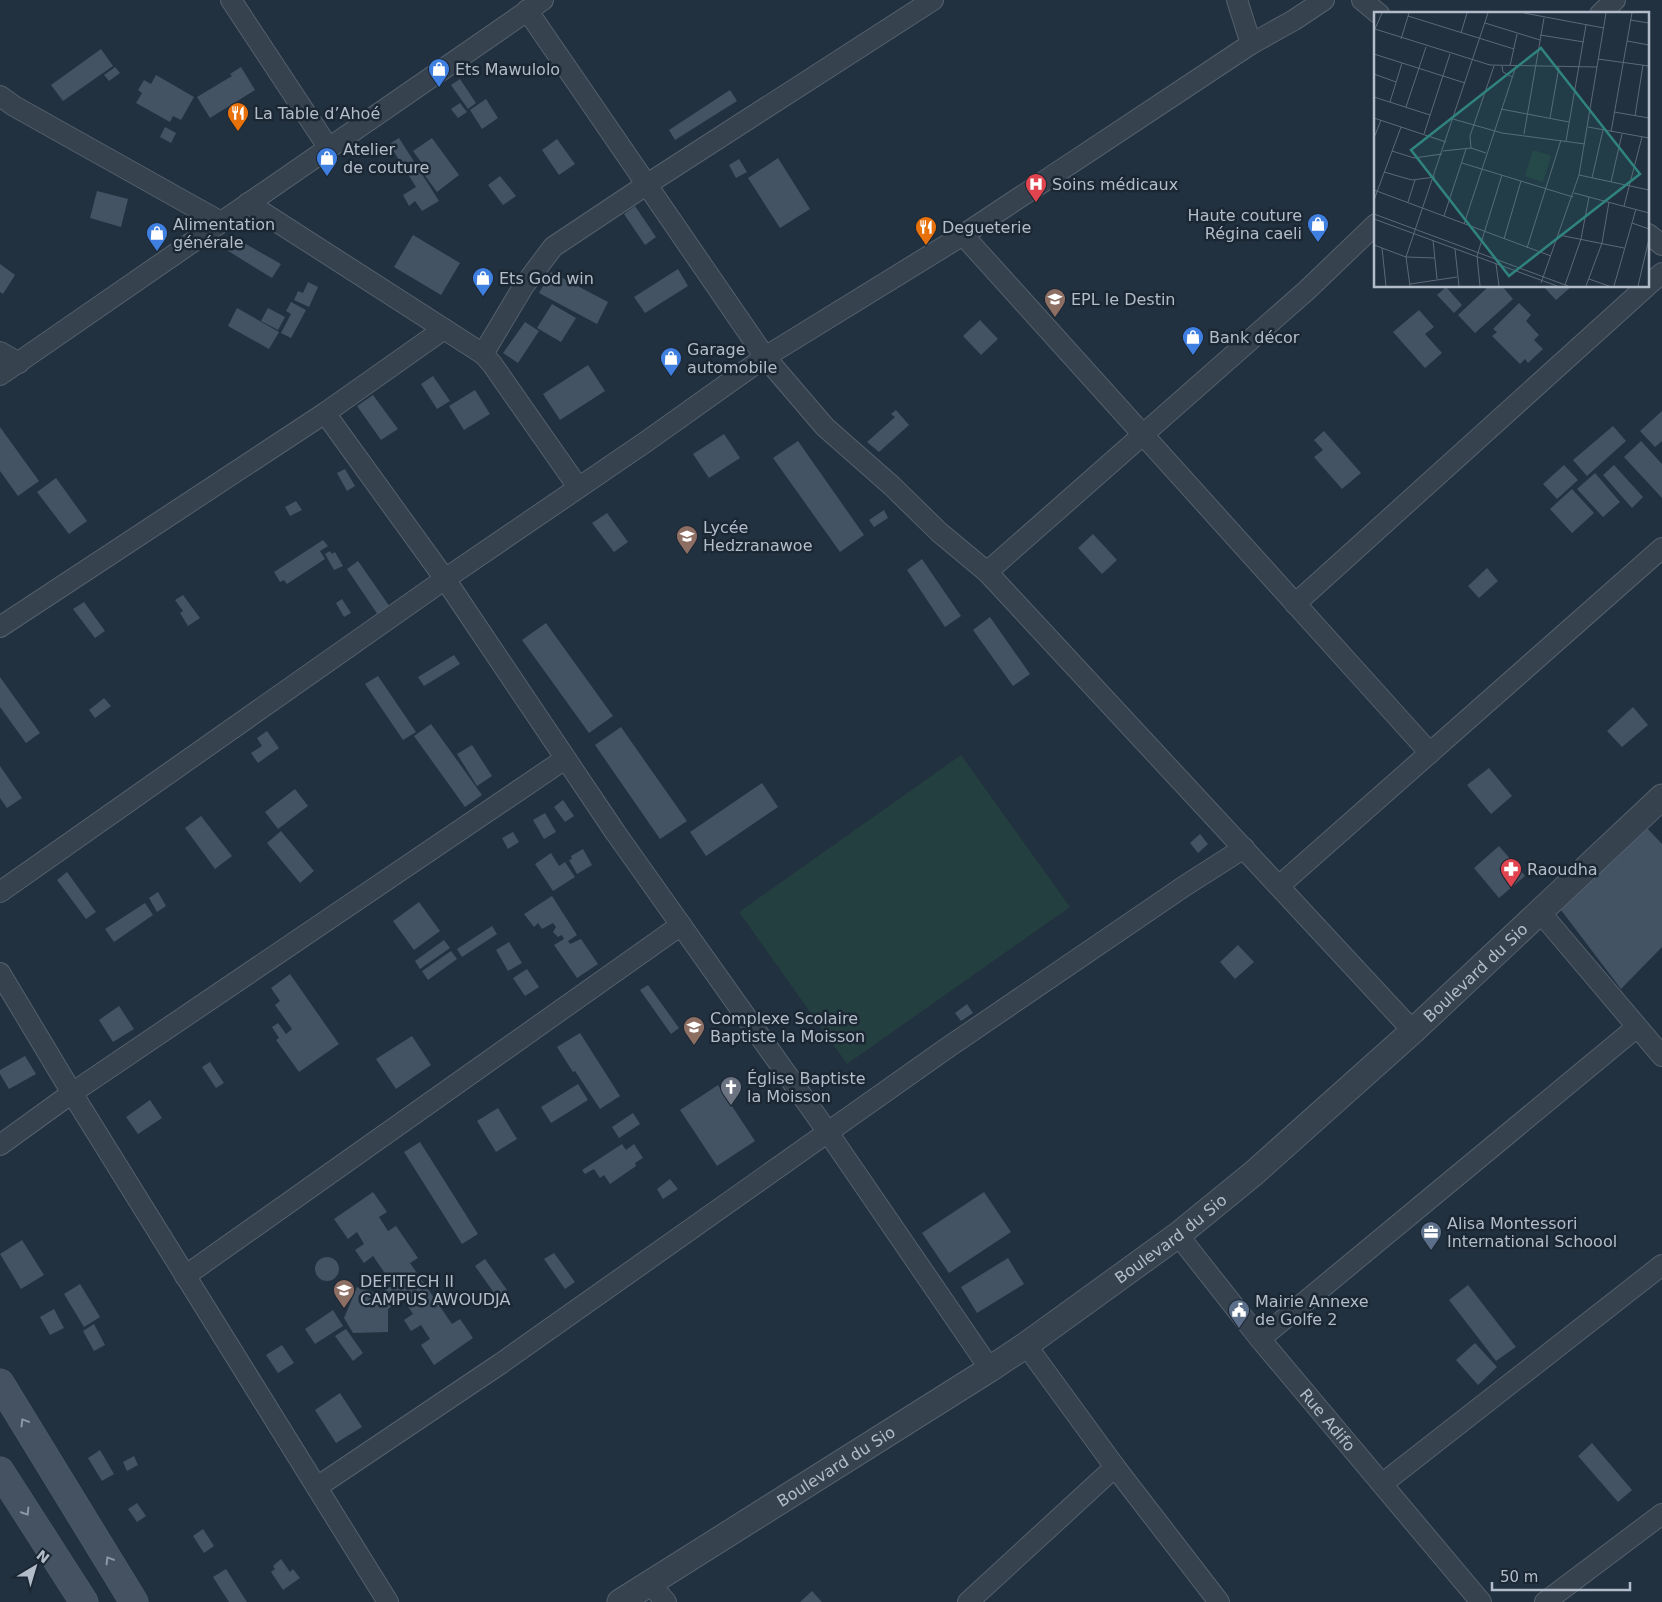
<svg xmlns="http://www.w3.org/2000/svg" width="1662" height="1602" font-family="'DejaVu Sans',sans-serif">
	<style>
		.green { fill: #243f40 }
		.building { fill: #435363 }
		.lines { fill: none; stroke-linecap: round; stroke-linejoin: round }
		.minor-casing { stroke: #55606d; stroke-width: 22 }
		.tertiary-casing { stroke: #55606d; stroke-width: 27 }
		.secondary-casing { stroke: #55606d; stroke-width: 29 }
		.minor { stroke: #37424f; stroke-width: 20 }
		.tertiary { stroke: #37424f; stroke-width: 25 }
		.secondary { stroke: #445262; stroke-width: 28 }
		.oneway { stroke: #8c98a6 }
		.labels { text-anchor: middle; stroke-width: 5; stroke-linejoin: round; paint-order: stroke }
		.poi-label { font-size: 16px; fill: #b3bdca; stroke: #1c2734; text-anchor: start }
		.street-label { font-size: 16px; fill: #b3bdca; stroke: #1c2734 }
		.inset-road { fill: none; stroke: #5c6977; stroke-width: 1 }
		.view { fill: #308480; fill-opacity: 0.15; stroke: #308480; stroke-width: 2.5 }
		.inset-edge { fill: none; stroke: #b3bdca; stroke-width: 2.5 }
	</style>
	<rect width="100%" height="100%" fill="#22313f"/>
	<path class="green" d="M961 755 1070 907 847 1064 739 912Z"/>
	<path class="building" d="M101 49 113 66 63 101 51 85Z
		M115 67 120 73 109 81 104 75Z
		M241 67 255 90 210 118 197 97 232 76 230 74Z
		M156 75 194 97 181 120 173 116 170 122 136 103 142 93 138 90 144 80 151 84Z
		M460 79 476 103 468 109 451 85Z
		M730 90 737 101 675 140 669 130Z
		M486 99 498 118 482 129 470 110Z
		M460 103 467 112 458 118 451 109Z
		M165 127 176 133 171 143 160 137Z
		M399 138 439 201 422 211 415 201 409 206 403 195 416 187 389 144Z
		M432 138 459 175 437 192 417 165 421 162 413 151Z
		M557 139 575 164 559 175 542 150Z
		M778 158 810 209 780 228 748 178Z
		M739 159 747 172 736 178 729 165Z
		M500 176 516 196 503 205 488 185Z
		M97 191 128 199 121 227 90 218Z
		M635 206 656 237 645 245 624 214Z
		M413 235 460 263 441 295 394 267Z
		M229 243H244L281 264 272 278 225 249Z
		M0 264 15 275 3 294 0 292Z
		M678 269 688 286 645 313 634 297Z
		M551 272 608 302 597 324 539 293Z
		M308 282 318 287 309 307 294 300 298 291 303 293Z
		M1489 286H1502L1513 299 1475 333 1458 315Z
		M1543 286H1572L1556 300Z
		M1446 287 1462 305 1454 313 1437 295Z
		M291 302 306 310 291 338 281 333 291 314 286 311Z
		M1519 303 1531 315 1526 321 1539 335 1534 340 1543 349 1528 363 1525 359 1520 364 1492 336 1497 332 1493 329Z
		M552 304 576 318 561 342 537 328Z
		M237 308 279 332 269 349 228 326Z
		M268 308 285 317 278 330 261 321Z
		M1419 310 1434 327 1425 334 1442 353 1425 368 1393 332Z
		M980 320 998 339 981 355 963 336Z
		M525 322 539 331 518 363 503 353Z
		M588 365 605 391 560 420 543 394Z
		M433 376 450 401 437 409 421 384Z
		M475 390 490 414 464 430 449 406Z
		M373 395 398 429 381 440 357 406Z
		M896 410 909 425 879 452 867 442 895 417 891 414Z
		M1662 411V441L1655 447 1640 431Z
		M1613 426 1626 441 1587 476 1573 460Z
		M0 427 39 481 18 496 0 471Z
		M1324 431 1361 473 1342 489 1314 457 1323 450 1314 440Z
		M724 434 740 458 709 478 693 454Z
		M798 441 864 535 840 552 773 458Z
		M1641 441 1662 464V498L1624 457Z
		M1564 465 1578 480 1557 499 1543 484Z
		M1614 465 1643 497 1632 508 1603 475Z
		M345 469 355 486 347 491 337 473Z
		M1595 473 1620 502 1603 517 1577 489Z
		M56 478 87 521 69 534 37 492Z
		M1572 489 1594 513 1572 533 1550 509Z
		M296 501 302 510 290 516 285 507Z
		M884 510 888 518 874 527 869 520Z
		M607 513 628 542 614 552 592 523Z
		M1093 534 1117 560 1102 574 1078 548Z
		M323 540 328 546 320 551 325 559 287 584 284 580 280 582 274 572Z
		M330 551 332 554 335 552 343 566 334 570 325 554Z
		M922 559 961 616 945 627 907 570Z
		M358 561 390 607 378 615 347 569Z
		M1487 568 1498 581 1479 598 1468 586Z
		M183 595 200 618 188 626 180 613 183 611 175 600Z
		M342 599 351 613 344 617 336 603Z
		M84 602 105 631 95 638 73 609Z
		M990 617 1030 674 1013 686 973 630Z
		M546 623 613 716 589 733 522 640Z
		M454 655 460 664 424 686 418 677Z
		M378 676 416 732 403 740 365 684Z
		M0 677 40 733 26 743 0 707Z
		M104 698 111 706 95 718 89 710Z
		M1633 707 1648 725 1622 747 1607 731Z
		M431 724 482 795 465 807 414 736Z
		M621 727 687 821 660 839 595 745Z
		M267 731 279 748 258 763 251 753 262 746 257 738Z
		M472 745 492 776 477 786 457 754Z
		M0 766 22 798 7 808 0 798Z
		M1489 768 1512 796 1491 814 1467 785Z
		M762 783 778 807 706 856 690 832Z
		M295 789 308 806 278 829 265 812Z
		M563 800 574 816 565 822 554 807Z
		M545 813 556 832 544 839 533 820Z
		M201 816 232 856 215 869 185 828Z
		M1646 827 1662 844V947L1621 989 1561 910Z
		M281 831 314 871 300 883 267 843Z
		M513 832 519 842 508 849 502 838Z
		M1200 834 1208 844 1198 853 1190 843Z
		M1499 846 1525 876 1499 898 1474 868Z
		M583 849 592 865 577 874 569 860 572 859 571 856Z
		M551 853 559 866 565 862 575 877 553 891 535 864Z
		M67 872 96 912 86 919 57 880Z
		M158 892 166 906 157 912 149 898Z
		M552 896 577 935 568 941 570 944 581 939 598 964 577 978 554 945 564 939 562 935 558 937 553 932 556 927 553 923 542 929 538 923 534 927 524 914Z
		M419 902 440 931 414 950 393 921Z
		M145 903 153 915 114 942 105 929Z
		M492 926 497 934 462 957 457 949Z
		M444 940 450 948 420 969 415 961Z
		M509 942 522 963 508 971 496 950Z
		M1238 945 1254 962 1235 979 1220 962Z
		M451 951 457 959 428 980 422 971Z
		M527 969 539 987 525 996 513 978Z
		M290 974 339 1044 299 1072 276 1040 279 1038 272 1027 278 1023 286 1034 292 1029 275 1005 280 1001 271 988Z
		M648 985 679 1028 671 1034 640 990Z
		M967 1004 973 1013 961 1021 955 1013Z
		M119 1006 134 1029 113 1042 99 1020Z
		M580 1033 620 1096 600 1109 575 1071 573 1072 557 1047Z
		M412 1036 431 1065 396 1089 376 1059Z
		M25 1056 36 1074 9 1089 0 1074V1070Z
		M210 1062 224 1083 216 1088 202 1067Z
		M578 1084 588 1100 551 1123 541 1107Z
		M718 1085 755 1141 717 1166 680 1110Z
		M150 1100 162 1118 138 1134 126 1117Z
		M498 1108 517 1139 496 1152 477 1121Z
		M633 1113 640 1124 619 1138 612 1127Z
		M420 1142 478 1234 462 1244 404 1152Z
		M622 1144 626 1150 634 1144 643 1158 635 1163 636 1166 610 1184 604 1175 600 1178 594 1169 585 1174 582 1170Z
		M670 1179 678 1189 663 1199 657 1189Z
		M373 1192 387 1212 379 1217 388 1231 396 1226 418 1258 410 1263 452 1324 460 1319 473 1338 434 1365 421 1345 430 1339 421 1325 411 1331 404 1320 413 1314 403 1299 388 1309V1332L353 1333 344 1318 357 1287 379 1294 393 1285 373 1256 364 1263 355 1250 364 1244 357 1232 348 1239 334 1219Z
		M984 1192 1011 1232 949 1273 922 1233Z
		M22 1240 44 1275 21 1289 0 1254Z
		M554 1253 575 1282 565 1289 544 1259Z
		M315 1269a12 12 0 1 1 24 0a12 12 0 1 1-24 0Z
		M1008 1258 1024 1284 977 1313 961 1287Z
		M485 1259 507 1290 497 1297 475 1266Z
		M80 1284 100 1317 84 1327 64 1294Z
		M1468 1285 1516 1347 1496 1361 1449 1300Z
		M54 1309 64 1328 50 1335 40 1317Z
		M333 1310 343 1326 315 1344 305 1329Z
		M94 1324 105 1345 94 1351 83 1331Z
		M346 1329 363 1353 353 1361 335 1336Z
		M1475 1343 1497 1367 1478 1385 1456 1360Z
		M282 1345 294 1363 278 1373 266 1355Z
		M340 1393 362 1427 336 1443 315 1410Z
		M1592 1443 1632 1490 1618 1502 1578 1456Z
		M100 1450 114 1474 102 1481 88 1458Z
		M134 1456 138 1465 127 1471 123 1462Z
		M137 1503 146 1516 137 1522 128 1509Z
		M203 1529 214 1546 204 1553 193 1536Z
		M281 1559 290 1572 293 1569 300 1578 283 1590 271 1572 275 1569 273 1566Z
		M226 1569 247 1602H229L213 1577Z
		M812 1591 822 1602H800Z"/>
	<g class="lines">
		<g class="minor-casing">
			<g id="minor">
				<path d="M231 0 328 147"/>
				<path d="M1237 0 1251 44"/>
				<path d="M1362 0 1379 14"/>
				<path d="M527 10 765 357 825 427 892 486 939 532 987 572 1413 1031"/>
				<path d="M1600 14 1615 0"/>
				<path d="M0 96 14 106 221 222"/>
				<path d="M248 203 483 354 492 364 578 487"/>
				<path d="M1648 234 1662 245"/>
				<path d="M963 235 1430 753"/>
				<path d="M1648 285 1662 273"/>
				<path d="M0 352 19 363"/>
				<path d="M483 354 523 287 553 247 646 185 933 0"/>
				<path d="M0 375 543 0"/>
				<path d="M325 413 445 579 615 832 827 1131 990 1369"/>
				<path d="M987 572 1306 291 1376 224"/>
				<path d="M1295 604 1647 286"/>
				<path d="M0 627 325 413 444 329"/>
				<path d="M1279 886 1662 548"/>
				<path d="M0 892 445 579 647 441 765 357 963 235 1251 44 1294 20 1324 0"/>
				<path d="M1540 912 1662 1056"/>
				<path d="M0 973 72 1093 388 1602"/>
				<path d="M0 1145 72 1093 565 759"/>
				<path id="s1" d="M1178 1235 1260 1339 1481 1602"/>
				<path d="M185 1276 681 925"/>
				<path d="M1260 1339 1637 1027"/>
				<path d="M1026 1345 1115 1467 1219 1602"/>
				<path d="M1382 1484 1662 1265"/>
				<path d="M317 1487 500 1364 947 1048 1186 885 1244 848"/>
				<path d="M650 1584 666 1602"/>
				<path d="M968 1602 1115 1467"/>
				<path d="M1545 1602 1662 1514"/>
			</g>
		</g>
		<g class="tertiary-casing">
			<g id="tertiary">
				<path id="s2" d="M620 1602 990 1369 1026 1345 1178 1235 1254 1173 1413 1031 1662 797"/>
			</g>
		</g>
		<g class="secondary-casing">
			<path id="secondary" d="M0 1383 134 1602
				M0 1471 84 1602"/>
		</g>
		<use href="#minor" class="minor"/>
		<use href="#tertiary" class="tertiary"/>
		<use href="#secondary" class="secondary"/>
	</g>
	<defs><path id="oneway-chevron" d="M-2-3.5L2.5 0L-2 3.5" fill="none" stroke-width="1.6" stroke-linecap="round" stroke-linejoin="round" transform="scale(1.25)"/></defs>
	<g class="oneway">
		<use href="#oneway-chevron" transform="translate(24 1422) rotate(-121)"/>
		<use href="#oneway-chevron" transform="translate(26 1512) rotate(58)"/>
		<use href="#oneway-chevron" transform="translate(109 1560) rotate(-121)"/>
	</g>
	<defs>
		<g id="shop-pin" transform="scale(1.125)"><path d="M0 17L-7.5 6A9.5 9.5 0 1 1 7.5 6Z" fill="#3f7fe0" stroke="#1c2734"/><path d="M-5-2.5h2.3a2.7 3.5 0 0 1 5.4 0H5L5.5 6h-11ZM-1.5-2.5h3a1.5 2.3 0 0 0-3 0Z" fill="#fff"/></g>
		<g id="restaurant-pin" transform="scale(1.125)"><path d="M0 17L-7.5 6A9.5 9.5 0 1 1 7.5 6Z" fill="#e8710a" stroke="#1c2734"/><path d="M-5-6h1v4h1v-4h1v4h1v-4h1v5L-1.5 .5V6h-2V.5L-5-1ZM5-6V6H3V1.5H1.5Q1.5-4 5-6Z" fill="#fff"/></g>
		<g id="hospital-pin" transform="scale(1.125)"><path d="M0 17L-7.5 6A9.5 9.5 0 1 1 7.5 6Z" fill="#e0444e" stroke="#1c2734"/><path d="M-5-5h3v3.5h4V-5h3V5h-3V1.5h-4V5h-3Z" fill="#fff"/></g>
		<g id="school-pin" transform="scale(1.125)"><path d="M0 17L-7.5 6A9.5 9.5 0 1 1 7.5 6Z" fill="#8d6e63" stroke="#1c2734"/><path d="M0-5L7-2L0 1L-7-2ZM-4 1L0 2.5L4 1V4Q0 6-4 4Z" fill="#fff"/></g>
		<g id="pharmacy-pin" transform="scale(1.125)"><path d="M0 17L-7.5 6A9.5 9.5 0 1 1 7.5 6Z" fill="#e0444e" stroke="#1c2734"/><path d="M-2-6h4v4h4v4h-4v4h-4v-4h-4v-4h4Z" fill="#fff"/></g>
		<g id="church-pin" transform="scale(1.125)"><path d="M0 17L-7.5 6A9.5 9.5 0 1 1 7.5 6Z" fill="#6b7280" stroke="#1c2734"/><path d="M-1.2-6h2.4v3.5h3.3v2.4h-3.3V6h-2.4V-.1h-3.3v-2.4h3.3Z" fill="#fff"/></g>
		<g id="office-pin" transform="scale(1.125)"><path d="M0 17L-7.5 6A9.5 9.5 0 1 1 7.5 6Z" fill="#5c6f8a" stroke="#1c2734"/><path d="M-6-3h4V-5.5h4V-3h4V5H-6ZM-1-4.5V-3h2v-1.5ZM-6 0V1H6V0Z" fill="#fff"/></g>
		<g id="university-pin" transform="scale(1.125)"><path d="M0 17L-7.5 6A9.5 9.5 0 1 1 7.5 6Z" fill="#8d6e63" stroke="#1c2734"/><path d="M0-5L7-2L0 1L-7-2ZM-4 1L0 2.5L4 1V4Q0 6-4 4Z" fill="#fff"/></g>
		<g id="civic-pin" transform="scale(1.125)"><path d="M0 17L-7.5 6A9.5 9.5 0 1 1 7.5 6Z" fill="#5c6f8a" stroke="#1c2734"/><path d="M-.6-6.5H3V-4.5H.6V-3L4-1V1h2V6H-6V1h2V-1L-.6-3ZM-1.2 2.5V6h2.4V2.5Z" fill="#fff"/></g>
	</defs>
	<g fill-rule="evenodd">
		<use href="#shop-pin" x="439" y="69"/>
		<use href="#restaurant-pin" x="238" y="113"/>
		<use href="#shop-pin" x="327" y="158"/>
		<use href="#hospital-pin" x="1036" y="184"/>
		<use href="#shop-pin" x="1318" y="224"/>
		<use href="#restaurant-pin" x="926" y="227"/>
		<use href="#shop-pin" x="157" y="233"/>
		<use href="#shop-pin" x="483" y="278"/>
		<use href="#school-pin" x="1055" y="299"/>
		<use href="#shop-pin" x="1193" y="337"/>
		<use href="#shop-pin" x="671" y="358"/>
		<use href="#school-pin" x="687" y="536"/>
		<use href="#pharmacy-pin" x="1511" y="869"/>
		<use href="#school-pin" x="694" y="1027"/>
		<use href="#church-pin" x="731" y="1087"/>
		<use href="#office-pin" x="1431" y="1232"/>
		<use href="#university-pin" x="344" y="1290"/>
		<use href="#civic-pin" x="1239" y="1310"/>
	</g>
	<g class="labels">
		<g class="poi-label">
			<text x="455" y="75">Ets Mawulolo</text>
			<text x="254" y="119">La Table d’Ahoé</text>
			<text x="343" y="155">Atelier<tspan x="343" dy="18">de couture</tspan></text>
			<text x="1052" y="190">Soins médicaux</text>
			<text x="1302" y="221" text-anchor="end">Haute couture<tspan x="1302" dy="18">Régina caeli</tspan></text>
			<text x="173" y="230">Alimentation<tspan x="173" dy="18">générale</tspan></text>
			<text x="942" y="233">Degueterie</text>
			<text x="499" y="284">Ets God win</text>
			<text x="1071" y="305">EPL le Destin</text>
			<text x="1209" y="343">Bank décor</text>
			<text x="687" y="355">Garage<tspan x="687" dy="18">automobile</tspan></text>
			<text x="703" y="533">Lycée<tspan x="703" dy="18">Hedzranawoe</tspan></text>
			<text x="1527" y="875">Raoudha</text>
			<text x="710" y="1024">Complexe Scolaire<tspan x="710" dy="18">Baptiste la Moisson</tspan></text>
			<text x="747" y="1084">Église Baptiste<tspan x="747" dy="18">la Moisson</tspan></text>
			<text x="1447" y="1229">Alisa Montessori<tspan x="1447" dy="18">International Schoool</tspan></text>
			<text x="360" y="1287">DEFITECH II<tspan x="360" dy="18">CAMPUS AWOUDJA</tspan></text>
			<text x="1255" y="1307">Mairie Annexe<tspan x="1255" dy="18">de Golfe 2</tspan></text>
		</g>
		<g class="street-label">
			<text dy="6" stroke="none"><textPath href="#s2" startOffset="1065">Boulevard du Sio</textPath></text>
			<text dy="6" stroke="none"><textPath href="#s2" startOffset="660">Boulevard du Sio</textPath></text>
			<text dy="6" stroke="none"><textPath href="#s1" startOffset="238">Rue Adifo</textPath></text>
			<text dy="6" stroke="none"><textPath href="#s2" startOffset="255">Boulevard du Sio</textPath></text>
		</g>
	</g>
	<g transform="translate(1374 12)">
		<rect width="275" height="275" fill="#22313f"/>
		<path d="M159 138 177 144 169 170 151 164Z" fill="#243f40"/>
		<path class="inset-road" d="M150 1 230 16M34 4 140 37M256 8 275 11M111 11 166 28M1 17 116 53 223 55M0 19 8 1M87 21 93 1M166 23 210 30M27 27 35 1M253 29 275 33M0 42 91 71M224 47 275 54M128 54 129 60 138 65M136 54 143 22M0 62 22 70M0 85 56 103M16 90 28 51M32 95 52 35M127 97 195 110M240 100 275 106M261 104 269 53M0 106 72 130M176 106 185 55M79 107 128 121 211 132M214 115 275 126M237 120 258 1M50 122 76 42M150 122 170 6M0 126 7 108M192 129 212 13M97 136 96 124 120 54M18 139 40 146 68 142M69 139 97 136 112 141M88 151 199 185M10 160 38 168 61 165M205 163 275 178M218 166 229 118M237 170 248 122M0 178 177 244M200 181 275 201M0 188 27 115M34 190 41 168M250 194 268 125M0 202 194 274M70 204 92 137M0 207 183 274M258 211 275 217M90 212 142 54M185 223 250 236M130 227 147 169M59 228 63 267M0 233 32 245 61 246M8 236 12 274M153 236 187 128M81 237 85 274M122 252 125 274M215 267 235 274M167 271 205 163 232 1M36 272 83 265M191 273 207 227 215 185M36 274 32 245 114 1M106 274 103 244 128 163M212 274 228 231 235 190M240 274 262 197M264 274 275 227"/>
		<path class="view" d="M167 36 266 162 135 264 37 138Z"/>
		<rect width="275" height="275" class="inset-edge"/>
	</g>
	<g transform="translate(35 1567) rotate(38)" stroke="#1c2734" stroke-width="4" paint-order="stroke">
	<path d="M0-4L9 19L0 12L-9 19Z" fill="#b3bdca"/>
	<text y="-8" font-size="14" font-weight="bold" text-anchor="middle" fill="#b3bdca">N</text>
	</g>
	<path d="M1492 1582v8h138v-8" fill="none" stroke="#b3bdca" stroke-width="2.5"/>
	<text x="1500" y="1582" font-size="15" fill="#b3bdca" stroke="#1c2734" stroke-width="4" paint-order="stroke">50 m</text>
</svg>
